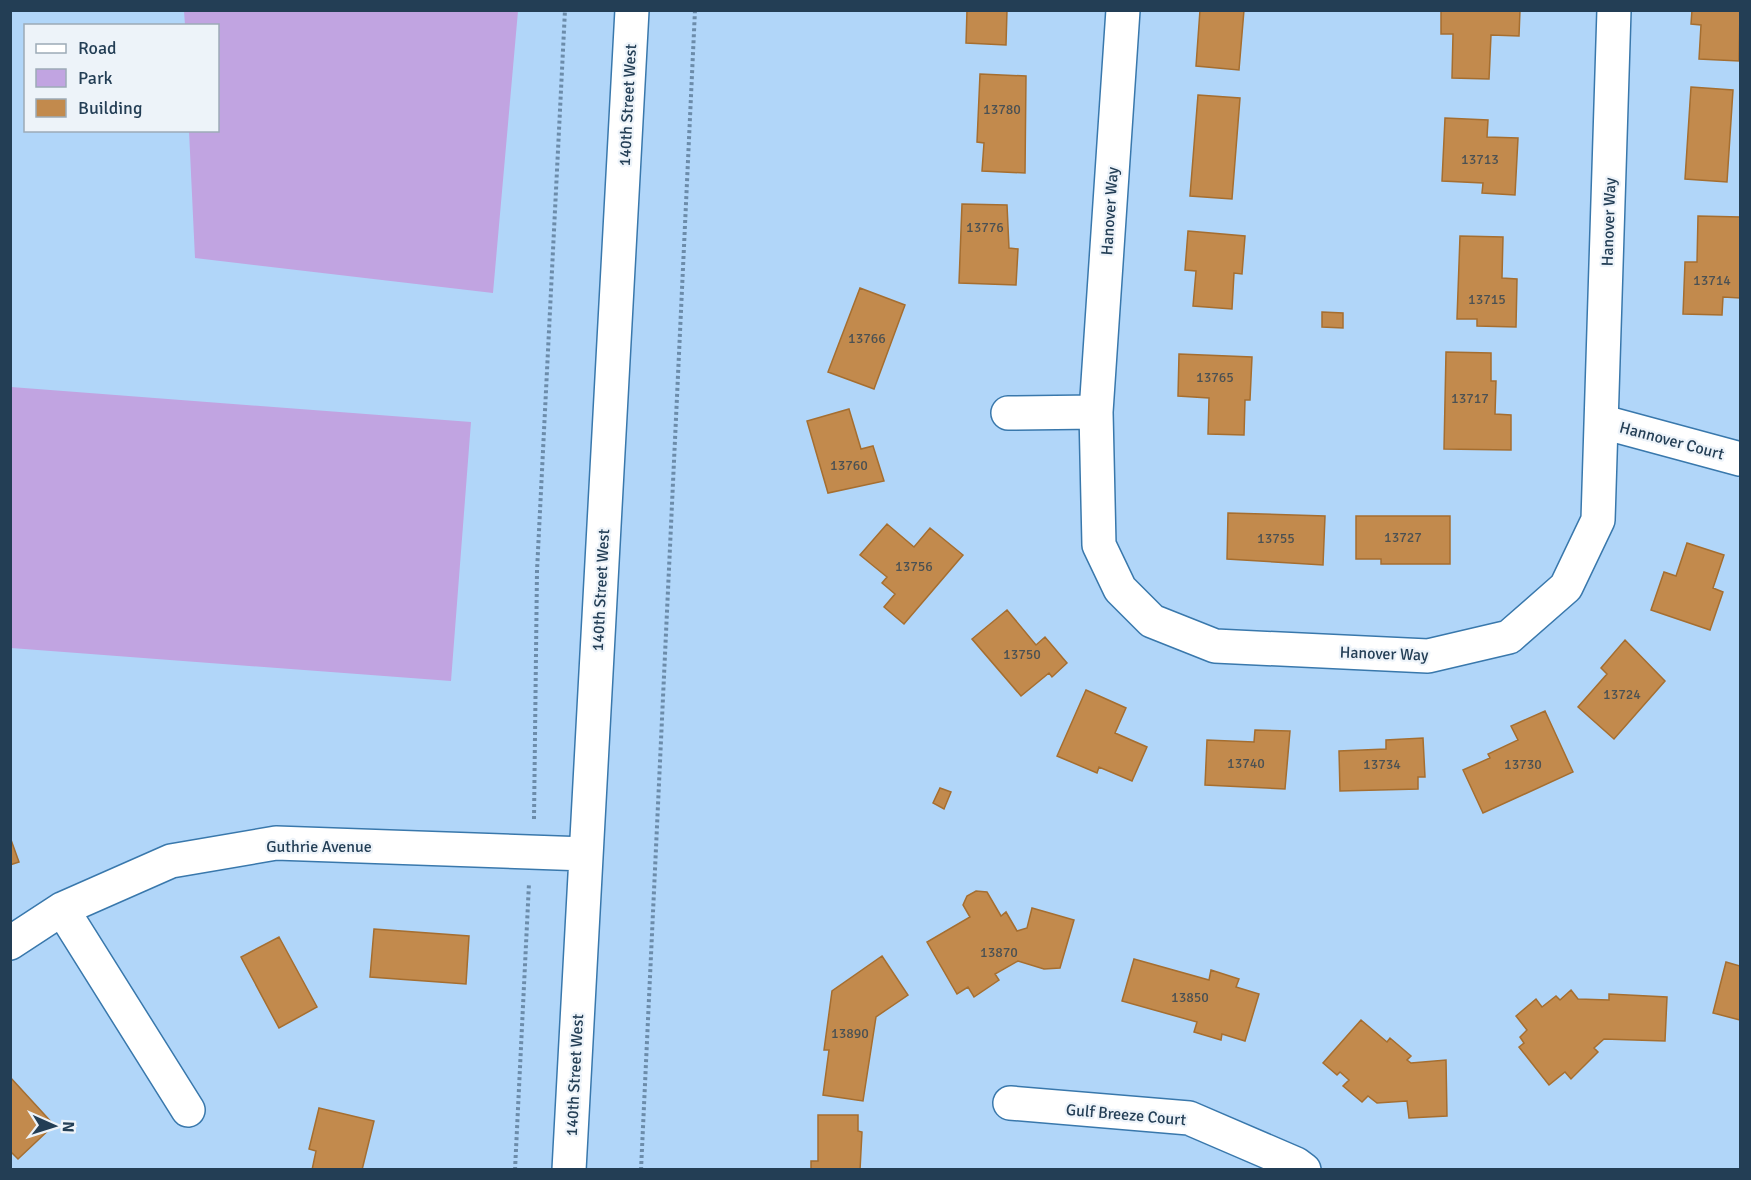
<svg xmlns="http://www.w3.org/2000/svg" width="1751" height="1180" font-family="Signika,sans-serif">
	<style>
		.green { fill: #c1a4e1 }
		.building { fill: #c28a4d; stroke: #a56e30; stroke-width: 1.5 }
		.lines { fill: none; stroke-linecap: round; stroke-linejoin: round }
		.minor-casing { stroke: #3978ac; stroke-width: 36 }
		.path { stroke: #6c8caa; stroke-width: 4; stroke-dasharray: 3 3; stroke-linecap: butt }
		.minor { stroke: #fff; stroke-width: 33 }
		.labels { text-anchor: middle; stroke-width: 4.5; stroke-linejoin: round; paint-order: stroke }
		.number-label { font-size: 14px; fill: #4b5153 }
		.street-label { font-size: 16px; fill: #233e55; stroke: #edf3f9 }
	</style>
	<rect width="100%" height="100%" fill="#b1d6f9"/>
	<path class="green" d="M184 11H518L493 293 195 258 189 131 218 130V26L185 25Z
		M11 387 471 422 451 681 11 648Z"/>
	<path class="building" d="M967 10H1007L1006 45 966 43Z
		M1200 10H1244L1239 70 1196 66Z
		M1441 10H1520L1519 36 1491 35 1489 79 1452 78 1453 34H1441Z
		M1692 10H1740L1739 61 1699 59 1701 25 1691 24Z
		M980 74 1026 76 1025 173 982 171 984 143 977 142Z
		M1691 87 1733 90 1727 182 1685 179Z
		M1198 95 1240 98 1232 199 1190 196Z
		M1445 118 1488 120 1487 137 1518 138 1515 195 1482 193 1483 183 1442 181Z
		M962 204 1007 205 1009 248 1018 249 1016 285 959 283Z
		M1698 216 1740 217V298L1723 297 1722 315 1683 314 1685 262H1697Z
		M1188 231 1245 236 1242 274 1234 273 1232 309 1193 306 1196 271 1185 270Z
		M1460 236 1503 237 1502 278 1517 279 1516 327 1477 326V319H1457Z
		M860 288 905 305 874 389 828 372Z
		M1322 312 1343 313V328L1322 327Z
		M1446 352 1491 353V381H1496L1495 414 1511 415V450L1444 449Z
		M1179 354 1252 357 1250 400H1245L1244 435 1208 434 1209 398 1178 396Z
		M849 409 861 449 873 446 884 481 828 493 807 421Z
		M1228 513 1325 516 1323 565 1227 559Z
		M1356 516H1450V564H1381V559H1356Z
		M887 524 914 547 930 528 963 555 904 624 884 607 895 594 882 583 887 577 860 555Z
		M1687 543 1724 555 1713 588 1723 592 1710 630 1651 610 1664 572 1676 576Z
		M1007 610 1036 645 1045 637 1067 663 1052 677 1049 673 1021 696 972 639Z
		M1625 640 1665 681 1614 739 1578 707 1607 674 1601 668Z
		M1086 690 1126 708 1115 733 1147 747 1132 781 1099 767 1097 773 1057 756Z
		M1545 711 1573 772 1483 813 1463 770 1490 758 1488 754 1518 740 1511 726Z
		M1255 730 1290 731 1285 789 1205 785 1207 740 1254 742Z
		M1423 738 1425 777H1418V789L1340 791 1339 751 1386 749V740Z
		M940 788 951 792 944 809 933 803Z
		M10 837 19 862 10 865Z
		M976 891 987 892 1001 916 1006 912 1017 931 1027 928 1032 908 1074 920 1060 968 1044 969 1018 961 995 974 999 980 974 997 968 987 957 994 927 942 970 917 963 905 967 896Z
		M374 929 469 936 466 984 370 977Z
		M279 937 317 1007 279 1028 241 957Z
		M882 956 908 995 876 1017 863 1101 823 1095 829 1050H824L832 991Z
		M1134 959 1209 980 1211 970 1239 979 1236 987 1259 994 1245 1041 1222 1034 1221 1040 1194 1032 1197 1022 1122 1001Z
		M1726 962 1740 966V1020L1713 1013Z
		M1571 990 1578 999 1609 1000V994L1667 997 1665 1041 1604 1039 1594 1048 1598 1052 1571 1079 1565 1072 1549 1085 1519 1047 1524 1043 1520 1037 1527 1030 1516 1016 1536 999 1542 1007 1556 996 1560 1000Z
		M1361 1020 1387 1042 1390 1038 1411 1056 1407 1060 1411 1063 1446 1060 1447 1116 1409 1118 1407 1101 1377 1103 1368 1096 1362 1102 1343 1086 1349 1080 1340 1072 1337 1075 1323 1063Z
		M10 1077 54 1125 18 1159 10 1151Z
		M319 1108 374 1121 362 1170H312L316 1151 309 1149Z
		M818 1115H858V1131L862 1132 860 1170H811V1161H818Z"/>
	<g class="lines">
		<g class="minor-casing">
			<path id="minor" d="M1123 10 1096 412 1099 545 1120 589 1152 621 1215 646 1428 656 1509 637 1566 587 1598 520 1614 10
				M1008 413 1096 412
				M1603 422 1740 459
				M62 909 188 1110
				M10 943 62 909 171 861 276 843 586 854
				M1010 1103 1189 1118 1296 1164 1304 1170
				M569 1170 632 10"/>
		</g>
		<path class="path" d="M534 819 537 571 565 10
			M515 1170 529 883
			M641 1170 695 10"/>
		<use href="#minor" class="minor"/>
	</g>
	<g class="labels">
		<g class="number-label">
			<text x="1002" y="114">13780</text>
			<text x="1480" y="164">13713</text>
			<text x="985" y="232">13776</text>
			<text x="1712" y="285">13714</text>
			<text x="1487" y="304">13715</text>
			<text x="867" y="343">13766</text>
			<text x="1215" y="382">13765</text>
			<text x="1470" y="403">13717</text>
			<text x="849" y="470">13760</text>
			<text x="1403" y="542">13727</text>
			<text x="1276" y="543">13755</text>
			<text x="914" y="571">13756</text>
			<text x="1022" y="659">13750</text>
			<text x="1622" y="699">13724</text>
			<text x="1246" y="768">13740</text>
			<text x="1382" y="769">13734</text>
			<text x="1523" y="769">13730</text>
			<text x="999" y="957">13870</text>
			<text x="1190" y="1002">13850</text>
			<text x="850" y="1038">13890</text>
		</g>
		<g class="street-label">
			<text transform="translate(627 105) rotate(-87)" y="6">140th Street West</text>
			<text transform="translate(1109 211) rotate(-86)" y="6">Hanover Way</text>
			<text transform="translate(1608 222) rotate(-88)" y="6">Hanover Way</text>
			<text transform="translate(1672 440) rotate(15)" y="6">Hannover Court</text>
			<text transform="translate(600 590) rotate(-87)" y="6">140th Street West</text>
			<text transform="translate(1384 653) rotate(2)" y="6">Hanover Way</text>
			<text x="319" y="852">Guthrie Avenue</text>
			<text transform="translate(574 1075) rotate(-87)" y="6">140th Street West</text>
			<text transform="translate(1126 1114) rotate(5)" y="6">Gulf Breeze Court</text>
		</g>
	</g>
	<rect width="1751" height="1180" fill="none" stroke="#233e55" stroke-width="24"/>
	<rect x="24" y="24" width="195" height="108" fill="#edf3f9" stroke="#9cabb7" stroke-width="1.5"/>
	<rect x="36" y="44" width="30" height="9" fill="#ffffff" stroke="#9cabb7" stroke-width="1.5"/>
	<text x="78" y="54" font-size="18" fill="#233e55">Road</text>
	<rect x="36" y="69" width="30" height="18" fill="#c1a4e1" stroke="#9cabb7" stroke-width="1.5"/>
	<text x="78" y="84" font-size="18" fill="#233e55">Park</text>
	<rect x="36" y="99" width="30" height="18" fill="#c28a4d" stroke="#9cabb7" stroke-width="1.5"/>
	<text x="78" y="114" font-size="18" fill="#233e55">Building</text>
	<g transform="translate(54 1126) rotate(93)" stroke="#edf3f9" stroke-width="4.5" paint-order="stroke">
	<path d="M0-4.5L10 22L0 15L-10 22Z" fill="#233e55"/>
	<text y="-9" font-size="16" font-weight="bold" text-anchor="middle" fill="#233e55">N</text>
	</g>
</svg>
